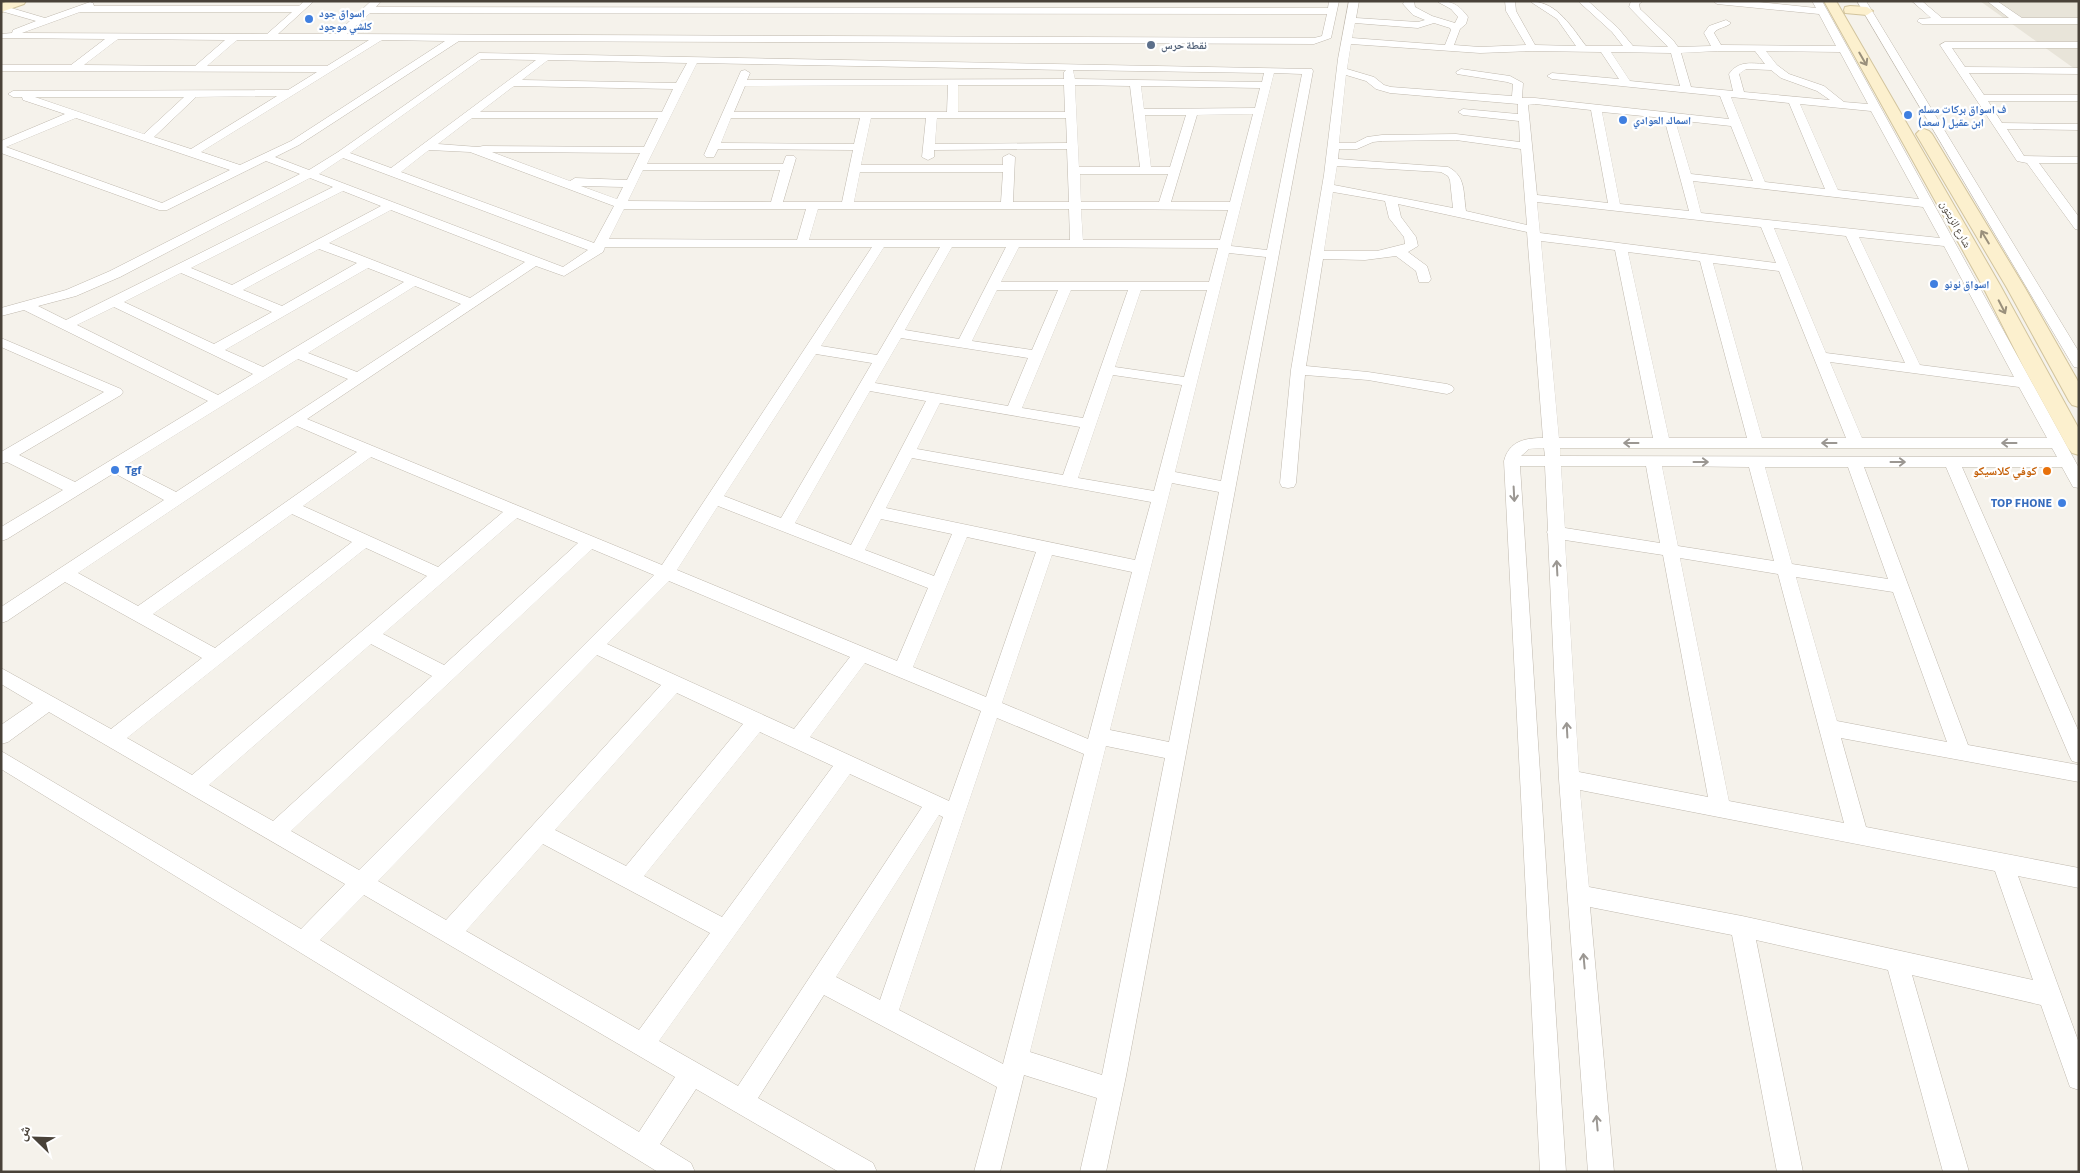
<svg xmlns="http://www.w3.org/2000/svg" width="2080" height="1173" font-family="'Source Sans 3','Noto Naskh Arabic',sans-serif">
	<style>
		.residential { fill: #e8e4d9 }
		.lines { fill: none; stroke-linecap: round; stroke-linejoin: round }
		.street-casing { stroke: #c0b9ae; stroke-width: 1 }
		.secondary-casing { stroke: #d2c49d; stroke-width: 2 }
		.street { fill: #fff; fill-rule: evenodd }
		.secondary { fill: #fcf0ce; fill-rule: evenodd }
		.oneway { stroke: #9a907c }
		.oneway2 { stroke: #9b9792 }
		.shop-dot { fill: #3f7fe0; stroke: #fff; stroke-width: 2 }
		.service-dot { fill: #5c6f8a; stroke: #fff; stroke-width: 2 }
		.food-dot { fill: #e8710a; stroke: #fff; stroke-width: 2 }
		.labels { text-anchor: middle; stroke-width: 4.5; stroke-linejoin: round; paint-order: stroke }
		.far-shop-label { font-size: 11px; font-weight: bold; fill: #366cbe; stroke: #fff; text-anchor: start }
		.far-service-label { font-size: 11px; font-weight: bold; fill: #4e5e75; stroke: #fff; text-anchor: start }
		.far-street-label { font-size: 11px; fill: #494239; stroke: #fff }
		.shop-label { font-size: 12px; font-weight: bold; fill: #366cbe; stroke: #fff; text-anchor: start }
		.food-label { font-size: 12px; font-weight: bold; fill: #c56008; stroke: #fff; text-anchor: end }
	</style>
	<rect width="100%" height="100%" fill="#f5f2eb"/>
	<path class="residential" d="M1980 1H2079V72Z"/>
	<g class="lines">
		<g class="street-casing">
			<path id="street" d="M304 1H314L278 34H336L371 1H381L376 7 1328 8 1329 1H1339L1331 38 1314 44 459 41 299 145 275 157 309 170 338 152 479 53 1312 69 1313 71 1126 1076 1106 1172H1080L1097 1098 1024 1075 1000 1172H974L997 1087 824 995 758 1098 873 1163 877 1172H839L696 1089 660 1144 691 1163 695 1172H658L1 769V751L301 929 345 884 49 712 8 742 1 744V725L33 703 1 684V668L111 729 202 658 65 582 7 621 1 623V607L164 500 114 473 7 539 1 541V527L63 490 7 462 1 464V452L104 392 1 347V338L121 389 123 392 121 395 19 455 75 482 208 401 24 310 1 316V308L66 290 110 271 300 174 266 161 167 210H159L1 153V141L65 114 23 100 22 97H13L8 94 13 91 288 90 317 72 1 71V65H71L105 39 1 38V34L12 33 13 30 36 21 1 11V5L45 18 90 2 93 3 94 6H299ZM80 12H292L267 34 22 33ZM370 13 1327 14 1322 36 1314 38 347 34ZM118 39 225 40 195 66 84 65ZM237 40H369L327 66H207ZM382 40 445 41 291 141 240 165 201 152ZM481 59 536 60 391 168 350 153ZM548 60 687 63 676 83 522 80ZM697 63 1066 70 1064 72V79L747 80 750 73 745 70 741 71 704 155 706 157H714L718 149 853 150 842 202H783L796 158 794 156H786L783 164H647ZM1073 70 1264 73 1262 82 1075 79ZM1274 73 1302 74 1267 250 1231 246ZM948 85 947 112H734L745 86ZM958 85H1064L1065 112H958ZM1075 85 1130 86 1140 167H1079ZM514 86 673 89 662 112H480ZM1141 86 1260 88 1255 108 1144 109ZM277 96 191 149 154 137 196 97ZM35 97H184L144 134ZM1253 114 1230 202H1171L1197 115ZM1145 115H1186L1170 167H1151ZM76 118 230 170 162 203 6 147ZM472 118H658L644 147 483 146 478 147 438 144ZM731 118H860L854 144 721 143ZM871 118H926L922 157 928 160 934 157V150L1067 149 1069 202H1013L1015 157 1009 154 1003 157V165H861ZM937 118H1066L1067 143 935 144ZM429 150 470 152 614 206 594 243 401 172ZM492 152 640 153 627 180 575 178 570 181ZM343 158 588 250 563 267 319 174ZM643 170H780L771 202 628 201ZM860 172H1003L1001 202H854ZM1080 174H1168L1159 202H1081ZM310 178 333 187 66 320 38 306 76 296 120 277ZM581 186 623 187 617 199ZM343 191 381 206 232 285 191 268ZM624 209H806L797 240 609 239ZM818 209H1069L1070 240H809ZM1081 209 1228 210 1220 240H1083ZM391 210 525 262 470 298 329 243ZM605 247H872L662 565 307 419 536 266 564 276 603 252ZM884 247H940L877 355 821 346ZM952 247H1006L959 339 905 330ZM1019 247 1218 248 1209 282H1001ZM319 249 357 263 282 306 243 290ZM1229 253 1266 257 1221 481 1175 472ZM368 268 404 282 263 367 225 350ZM181 273 272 312 214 344 124 302ZM415 286 461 304 357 372 308 353ZM997 290H1058L1032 350 972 341ZM1071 290H1128L1083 418 1022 408ZM1141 290H1207L1184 377 1115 367ZM114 307 253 374 218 395 77 325ZM901 338 1028 358 1008 406 875 383ZM816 354 872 363 781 518 724 496ZM298 359 348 379 176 492 125 466ZM1113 375 1182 385 1154 491 1078 478ZM870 391 926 401 851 545 795 523ZM940 403 1080 427 1063 475 917 449ZM297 426 357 452 138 606 78 573ZM371 457 503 512 438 567 303 506ZM912 458 1151 502 1135 560 886 508ZM1172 483 1219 492 1169 742 1110 730ZM718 506 928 588 897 661 677 570ZM292 514 352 542 215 648 153 614ZM517 518 578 543 444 665 383 634ZM881 519 952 534 934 576 865 550ZM967 537 1036 552 986 697 913 667ZM366 548 427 576 192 775 127 738ZM592 549 654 575 359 870 291 831ZM1052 555 1132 572 1088 739 1002 703ZM669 581 850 657 794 729 607 644ZM371 644 432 676 273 821 209 785ZM597 655 661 685 446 920 378 881ZM865 663 981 711 949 801 810 737ZM677 693 743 724 626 866 555 830ZM997 718 1084 754 1003 1064 899 1010ZM760 732 833 766 722 917 644 876ZM1106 746 1165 758 1102 1075 1030 1052ZM850 774 922 807 738 1086 659 1041ZM939 815 943 817 880 1000 836 977ZM543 844 710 933 639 1030 466 931ZM364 895 675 1077 639 1132 320 940Z
				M1349 1H1359L1356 18 1418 22 1425 20 1413 15 1403 4 1404 1H1414L1415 7 1432 16 1455 23 1458 17 1451 9 1438 2C1452 0 1460 6 1468 17L1466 24 1460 29 1454 45 1480 47 1526 45 1506 11 1505 1H1515L1516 11 1535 45 1576 46 1557 19 1531 2C1556 0 1573 29 1586 46H1623L1612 32 1578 1H1588L1618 28 1633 46 1668 47 1629 7 1631 1H1643L1639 4 1640 9 1673 40 1678 47 1711 46 1704 33 1709 26 1726 20 1731 23C1726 28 1718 27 1714 33L1721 45 1836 46 1819 14 1717 4 1713 1H1749L1816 8 1812 1H1822L2079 468V488L2073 487 2062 467H1962L2079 732V763L2072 761 2069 755 1946 467H1864L1968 745 2079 765V782L1841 738 1866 827 2079 868V888L2018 876 2079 1043V1090L2070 1087 2041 1005 1912 975 1969 1172H1943L1888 970 1756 940 1803 1172H1777L1732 935 1590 907 1614 1172H1588L1559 779 1548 535 1547 532 1548 530 1545 466H1520L1566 1172H1540L1504 461C1509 441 1525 438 1543 438L1527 232 1398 204 1401 217 1416 237 1418 246 1408 252 1427 266 1431 279 1429 282H1419L1416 271 1396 256 1365 260 1323 259 1306 366 1368 372 1447 384 1452 386 1454 389 1452 392 1447 394 1368 380 1305 375 1296 483 1294 487 1288 488 1282 487 1280 483 1291 370 1324 175 1338 59ZM1355 23 1418 28 1434 23 1450 28 1451 30 1445 45 1352 38ZM1351 44 1480 53 1532 51 1601 52 1619 79 1552 73 1547 76 1552 79 1720 96 1729 119 1535 98H1522L1523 83 1510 76 1461 69 1456 72 1457 74 1507 82 1513 84 1512 96 1391 87 1384 85 1374 77 1347 69ZM1718 51H1755L1765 64C1750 63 1738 61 1729 74L1733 91 1691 87 1681 53ZM1766 51 1840 52 1868 104 1844 102 1824 86 1789 74 1777 65ZM1611 52 1671 53 1680 86 1630 81ZM1746 69 1771 70 1781 78 1817 91 1830 100 1744 92 1739 74ZM1346 75 1366 81 1376 89 1390 93 1518 104V114L1463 109 1458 112 1463 115 1519 121 1520 142 1456 134 1382 135 1367 137 1355 143H1339ZM1731 97 1789 103 1825 189 1765 182ZM1535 104 1591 110 1608 203 1537 195 1528 105ZM1800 104 1871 111 1919 199 1838 190ZM1602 112 1664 118 1689 211 1620 204ZM1675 120 1731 126 1753 181 1691 174ZM1456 140 1521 149 1527 225 1466 211C1463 192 1466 176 1448 167L1338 159 1339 149H1357L1373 142 1382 141ZM1337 166 1441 172 1448 176 1450 180 1453 208 1334 185ZM1693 181 1923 207 1940 238 1701 213ZM1333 192 1385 201 1389 218 1404 237 1405 244 1377 251H1324ZM1537 202 1761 227 1776 263 1540 233ZM1774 228 1846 236 1905 363 1826 353ZM1859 237 1944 246 2014 377 1920 365ZM1541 241 1615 250 1653 438H1559ZM1628 252 1700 261 1747 438H1669ZM1713 263 1779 271 1846 438H1762ZM1830 362 2019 387 2047 438H1862ZM1544 448 1545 456H1521L1529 449ZM1560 448H2052L2057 457 1560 456ZM1561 466H1646L1660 543 1565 528ZM1662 466 1749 467 1774 561 1678 546ZM1765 467H1848L1888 579 1792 564ZM1565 540 1663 555 1708 797 1579 772ZM1680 558 1778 574 1844 823 1729 801ZM1796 577 1893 592 1947 742 1837 721ZM1580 790 1995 871 2033 980 1742 916 1589 887Z
				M1857 1H1866L2079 352V368L2074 367 2072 364Z
				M1912 1H1922L1942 18H2009L1987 1H1997L2022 18H2079V24H1922L1917 21 1919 19 1931 18Z
				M1945 42H2079V48H1952L1965 67 2079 68V74L1969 73 1984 95H2079V101H1988L2002 123 2079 124V130L2007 129 2024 156 2079 157V163H2039L2079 217V230L2075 229 2027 163 2017 161 1940 45Z"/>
		</g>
		<g class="secondary-casing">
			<path id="secondary" d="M8 1H26L24 4 1 12V4Z
				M1824 1H1836L2000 285 2079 429V455L2072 453 2068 448 2024 368 1982 285Z
				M1850 6 1867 7 1873 11 1867 15 1845 13 1844 10 1845 7Z
				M1924 129 1929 131 1932 134 2025 288 2079 383V407L2072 405 2069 401 2007 288 1916 134 1919 131Z"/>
		</g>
		<use href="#street" class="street"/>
		<use href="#secondary" class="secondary"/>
	</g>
	<defs><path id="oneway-shaft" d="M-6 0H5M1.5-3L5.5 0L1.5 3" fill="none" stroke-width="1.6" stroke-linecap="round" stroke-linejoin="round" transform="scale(1.25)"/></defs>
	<g class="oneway">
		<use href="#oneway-shaft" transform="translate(1863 59) rotate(60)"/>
		<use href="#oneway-shaft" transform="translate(1985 237) rotate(-121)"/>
		<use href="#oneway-shaft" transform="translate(2002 307) rotate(63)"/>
	</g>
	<g class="oneway2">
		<use href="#oneway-shaft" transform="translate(1631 443) rotate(180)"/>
		<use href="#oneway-shaft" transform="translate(1829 443) rotate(-180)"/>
		<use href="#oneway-shaft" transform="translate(2009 443) rotate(-180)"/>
		<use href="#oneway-shaft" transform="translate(1701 462)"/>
		<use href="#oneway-shaft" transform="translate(1898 462)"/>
		<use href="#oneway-shaft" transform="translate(1514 494) rotate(87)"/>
		<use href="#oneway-shaft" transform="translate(1557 568) rotate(-93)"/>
		<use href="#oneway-shaft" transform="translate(1567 730) rotate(-93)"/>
		<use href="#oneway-shaft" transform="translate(1584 961) rotate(-95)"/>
		<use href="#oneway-shaft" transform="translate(1597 1123) rotate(-95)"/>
	</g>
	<g class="shop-dot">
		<circle cx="309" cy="19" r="5"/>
		<circle cx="1908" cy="115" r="5"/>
		<circle cx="1623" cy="120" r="5"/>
		<circle cx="1934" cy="284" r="5"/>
		<circle cx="115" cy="470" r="5"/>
		<circle cx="2062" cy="503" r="5"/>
	</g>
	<circle class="service-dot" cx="1151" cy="45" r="5"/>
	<circle class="food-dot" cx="2047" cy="471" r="5"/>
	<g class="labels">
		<g class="far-shop-label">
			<text x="319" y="17">اسواق جود<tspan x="319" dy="13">كلشي موجود</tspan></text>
			<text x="1918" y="113">ف اسواق بركات مسلم<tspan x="1918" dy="13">ابن عقيل ( سعد)</tspan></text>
			<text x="1633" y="124">اسماك العوادي</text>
			<text x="1944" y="288">اسواق نونو</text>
		</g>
		<g class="far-service-label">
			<text x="1161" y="49">نقطة حرس</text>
		</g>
		<g class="far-street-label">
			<text transform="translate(1956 224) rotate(61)" y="4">شارع الزيتون</text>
		</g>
		<g class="shop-label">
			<text x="125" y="474">Tgf</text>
			<text x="2052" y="507" text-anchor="end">TOP FHONE</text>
		</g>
		<g class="food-label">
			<text x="2037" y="475">كوفي كلاسيكو</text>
		</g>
	</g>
	<rect width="2080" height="1173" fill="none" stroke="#494239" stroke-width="5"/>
	<g transform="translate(35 1138) rotate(293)" stroke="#ffffff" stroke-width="4" paint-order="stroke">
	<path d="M0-4L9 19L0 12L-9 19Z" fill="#494239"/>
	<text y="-8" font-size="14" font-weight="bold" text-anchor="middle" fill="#494239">ش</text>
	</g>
</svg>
